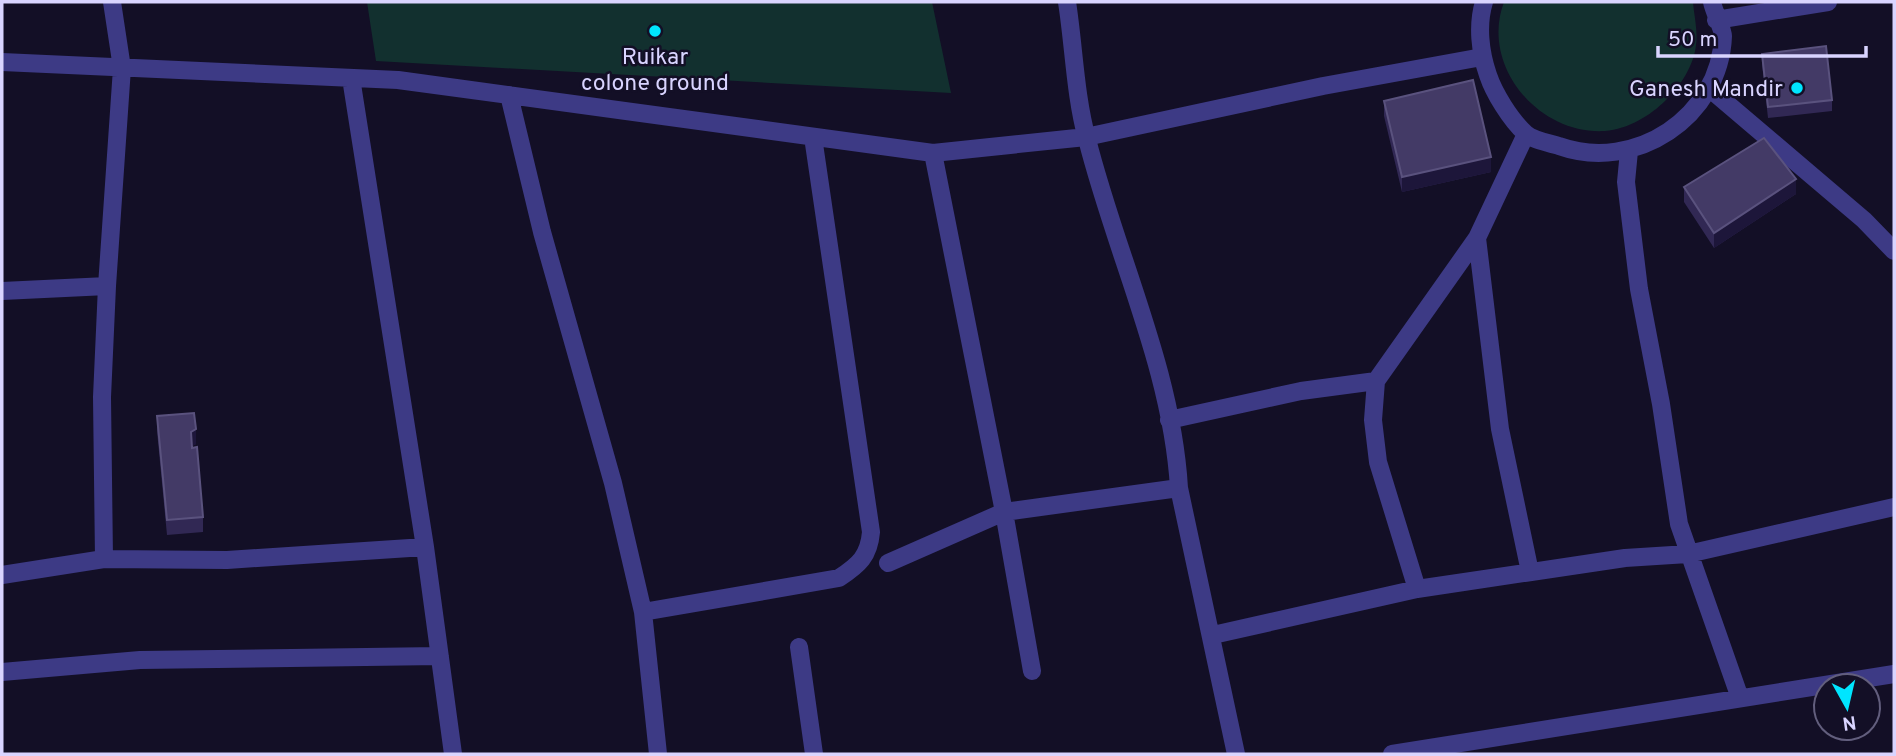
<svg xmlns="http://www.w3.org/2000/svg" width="1896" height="756" font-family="Overpass,sans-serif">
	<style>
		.green { fill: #12302f }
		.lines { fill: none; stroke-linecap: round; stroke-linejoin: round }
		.street { stroke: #3d3a85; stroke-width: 18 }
		.wall { fill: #312854 }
		.shaded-wall { fill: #1d163a }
		.building { fill: #433a66; stroke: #5a527e; stroke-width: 2 }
		.poi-dot { fill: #00e5ff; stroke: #130f26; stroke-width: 2.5 }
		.labels { text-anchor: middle; stroke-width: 5; stroke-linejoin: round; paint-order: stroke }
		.poi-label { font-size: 23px; fill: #d9d4ff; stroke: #130f26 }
	</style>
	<rect width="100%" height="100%" fill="#130f26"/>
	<path class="green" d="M367 2H932L951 93 376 61Z
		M1504 2H1693C1694 15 1698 31 1696 45 1694 65 1680 87 1666 100 1650 116 1628 129 1605 131 1538 135 1480 65 1504 2Z"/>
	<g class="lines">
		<path class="street" d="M1067 2C1074 47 1075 95 1087 139 1116 255 1172 368 1179 488L1236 754
			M1484 2C1477 25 1480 52 1488 75 1494 93 1510 119 1525 133 1532 140 1549 143 1559 146 1635 173 1720 117 1723 36 1723 29 1714 12 1712 2
			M1716 20 1828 2
			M2 62 398 80 933 153 1086 137 1323 86 1482 57
			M351 78 425 547 453 754
			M1710 89 1864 220 1894 251
			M509 95 542 232 613 483 643 612 658 754
			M1526 134 1477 238 1500 429 1530 572
			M1629 151 1626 182 1639 289 1661 404 1679 524 1740 698
			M933 153 1004 512 1032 671
			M107 286 102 397 104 559 227 560 425 547
			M2 291 107 286 122 68 112 2
			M1376 381 1477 238
			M1169 420 1301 391 1376 381 1373 420 1378 462 1417 589
			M888 563 1004 512 1179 488
			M2 575 104 559
			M643 612 839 578C859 565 869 556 871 532L813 137
			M1213 635 1417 589 1625 558 1688 554 1894 507
			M799 647 814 754
			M2 672 140 660 440 656
			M1392 754 1894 674"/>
	</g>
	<path class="wall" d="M1762 54 1832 100V111L1768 118 1762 64Z
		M1384 101 1491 172 1402 192 1384 116Z
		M1684 187 1796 194 1714 248 1684 202Z
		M157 416 196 444 192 446 203 517V532L167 535 157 431Z"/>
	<path class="shaded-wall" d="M1491 157V172L1402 192V177Z
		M1796 179V194L1714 248V233Z
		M196 429V444L191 447V432Z"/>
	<path class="building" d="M1826 46 1832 100 1768 107 1762 54Z
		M1473 80 1491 157 1402 177 1384 101Z
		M1764 138 1796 179 1714 233 1684 187Z
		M194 413 196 429 191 432 192 448 197 447 203 517 167 520 157 416Z"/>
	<g class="poi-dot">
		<circle cx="655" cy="31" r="7"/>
		<circle cx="1797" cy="88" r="7"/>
	</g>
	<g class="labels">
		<g class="poi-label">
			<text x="655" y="64">Ruikar<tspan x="655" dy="26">colone ground</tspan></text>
			<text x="1783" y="96" text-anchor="end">Ganesh Mandir</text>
		</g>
	</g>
	<rect width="1896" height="756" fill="none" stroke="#d9d4ff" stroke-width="7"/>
	<g transform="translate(1847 707) rotate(172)"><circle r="33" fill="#130f26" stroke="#625e7d" stroke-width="2"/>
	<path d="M0-5L12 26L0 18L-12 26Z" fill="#00e5ff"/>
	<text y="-10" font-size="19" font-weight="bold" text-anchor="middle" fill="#d9d4ff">N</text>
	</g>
	<path d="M1658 46v10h208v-10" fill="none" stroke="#d9d4ff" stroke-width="3.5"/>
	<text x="1668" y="46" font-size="21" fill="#d9d4ff" stroke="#130f26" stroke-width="5" paint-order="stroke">50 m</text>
</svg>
